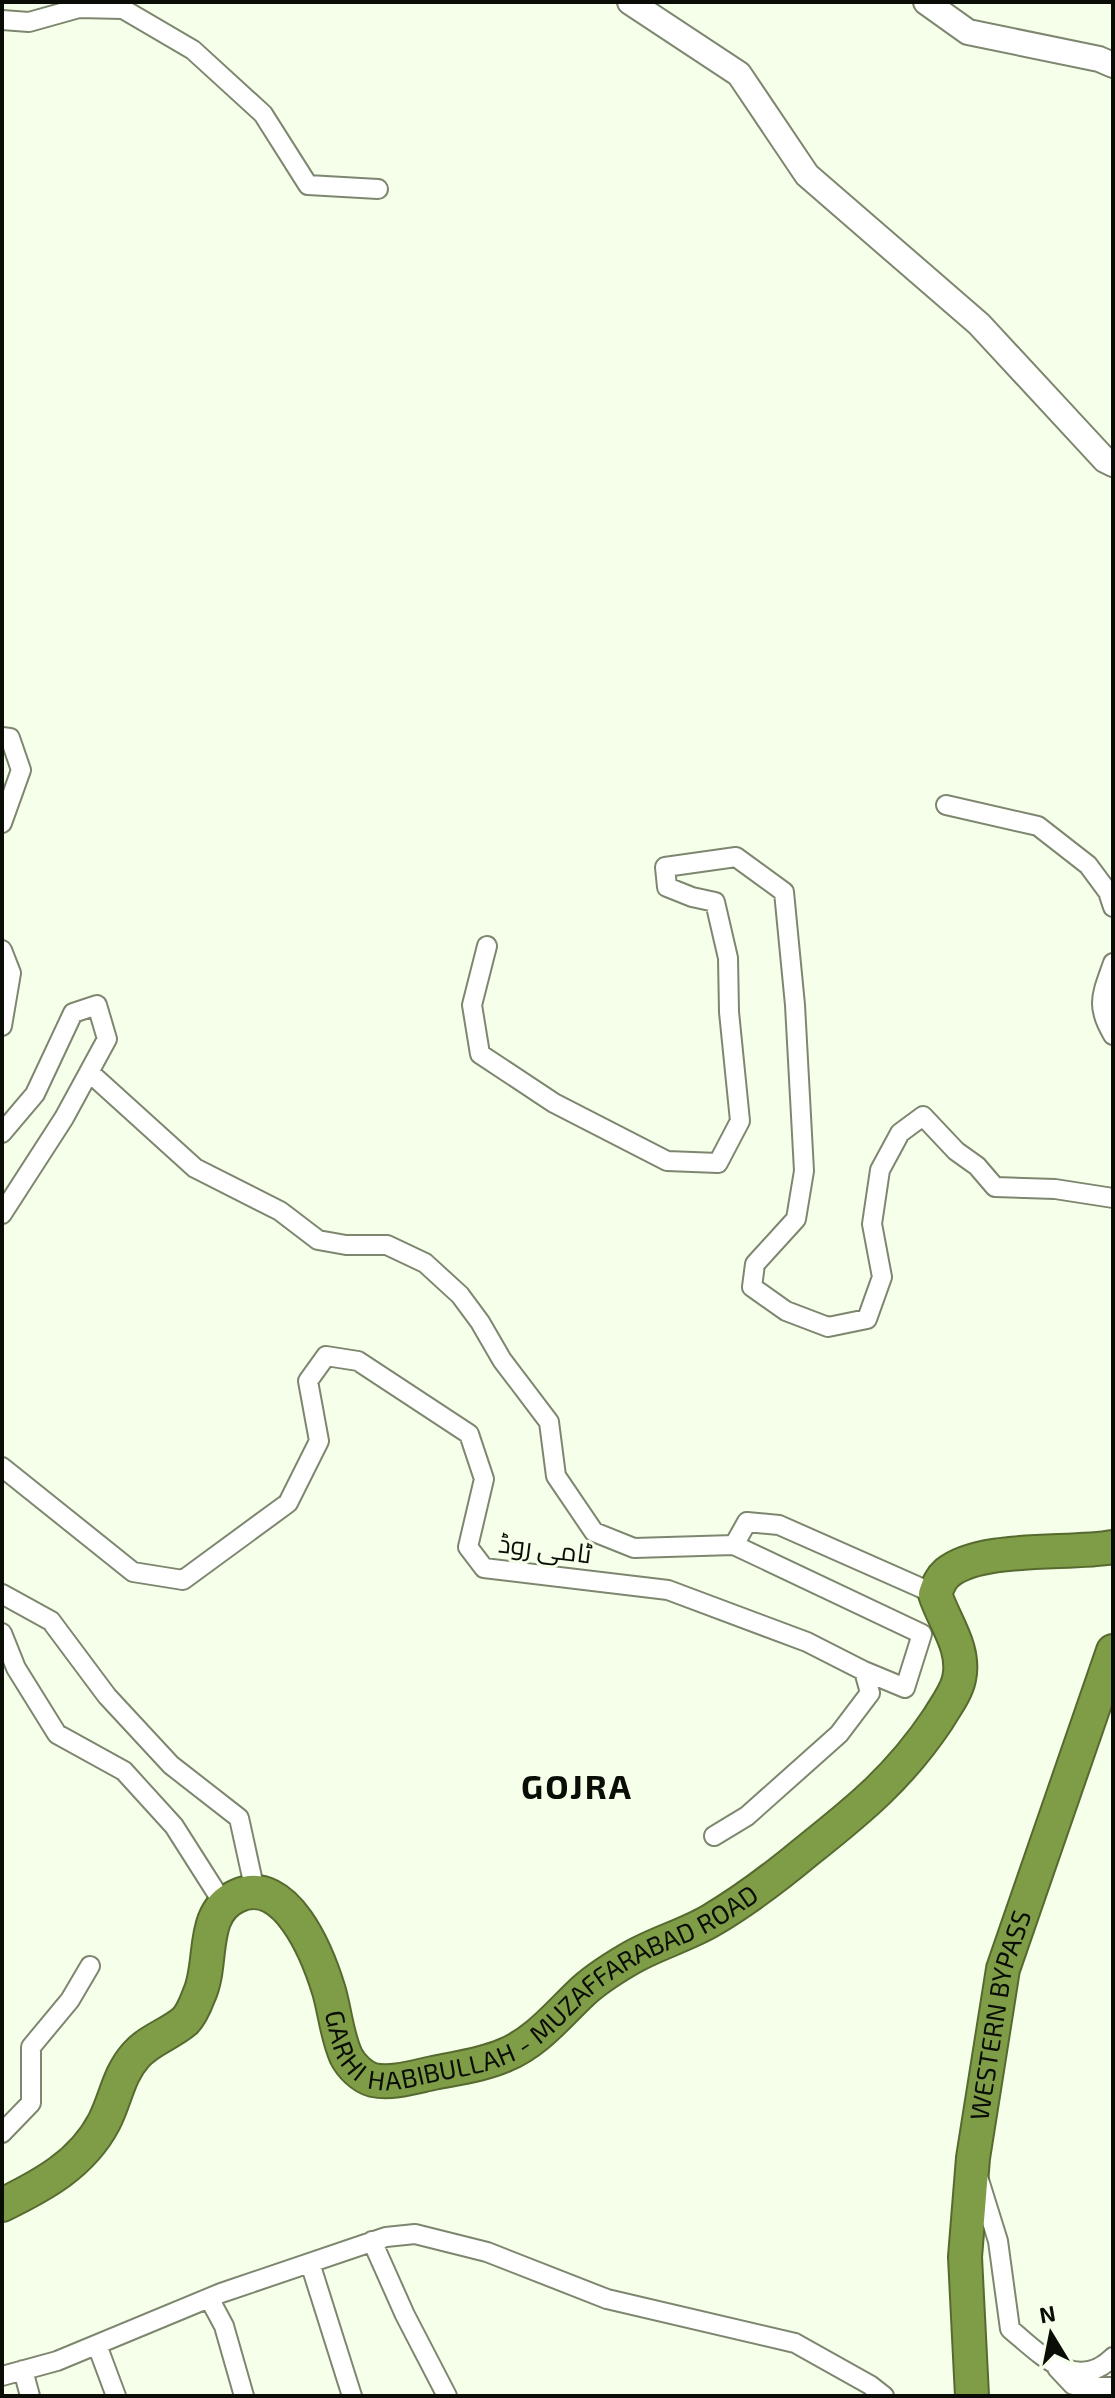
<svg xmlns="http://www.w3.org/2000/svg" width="1115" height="2398" font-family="'Exo 2',Cairo,sans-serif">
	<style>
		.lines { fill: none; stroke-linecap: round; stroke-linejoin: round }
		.street-casing { stroke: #7d876f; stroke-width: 22 }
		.secondary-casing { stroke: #7d876f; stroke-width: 28 }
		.highway-casing { stroke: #566a30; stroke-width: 36 }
		.street { stroke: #fff; stroke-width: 18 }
		.secondary { stroke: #fff; stroke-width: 24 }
		.highway { stroke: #7f9c47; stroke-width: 32 }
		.labels { text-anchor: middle; stroke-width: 6; stroke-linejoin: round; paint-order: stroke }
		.street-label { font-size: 26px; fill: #0a0d06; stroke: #f6ffea }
		.district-label { font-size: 34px; font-weight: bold; letter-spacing: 2px; fill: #0a0d06; stroke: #f6ffea }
	</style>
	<rect width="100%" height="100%" fill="#f6ffea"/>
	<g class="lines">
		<g class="street-casing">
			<path id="street" d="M2 20 29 22 79 8 123 9 193 50 263 114 308 185 378 189
				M2 737 10 738 21 770 2 823
				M946 805 1038 826 1088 865 1108 892 1113 907
				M487 946 472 1005 480 1054 554 1103 667 1161 718 1163 740 1121 729 1012 728 958 715 902 692 897 667 887 665 867 736 857 784 892 795 1005 804 1171 796 1219 755 1264 752 1287 786 1311 828 1327 867 1319 882 1277 872 1224 880 1170 900 1133 923 1116 956 1151 977 1166 995 1187 1055 1189 1113 1198
				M2 950 11 973 2 1026
				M1113 963C1102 995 1095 1005 1113 1035
				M89 1072 195 1168 280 1211 318 1240 346 1245H387L425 1263 460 1295 480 1322 502 1360 549 1422 556 1476 594 1532 634 1548 734 1545
				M2 1133 35 1094 73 1013 97 1005 107 1039 64 1118 2 1214
				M2 1467 133 1572 183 1580 288 1503 319 1441 308 1381 326 1356 358 1361 469 1434 484 1479 468 1547 484 1568 668 1590 807 1642 864 1671 905 1688 922 1634 734 1545 747 1522 779 1525 935 1594
				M2 1594 51 1621 107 1696 171 1765 239 1818 255 1891
				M2 1633 16 1668 57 1734 124 1771 174 1826 223 1903
				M714 1836 747 1816 839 1734 870 1693 864 1671
				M2 2133 31 2103V2047L70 2000 90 1966
				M979 2180 998 2241 1010 2329C1039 2353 1076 2394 1113 2357
				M372 2241 405 2315 447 2396
				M310 2263 352 2396
				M209 2298 224 2326 244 2396
				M97 2345 116 2396
				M1057 2368 1073 2385 1113 2387
				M23 2370 30 2396
				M2 2376 57 2361 221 2293 386 2237 415 2234 487 2252 607 2299 795 2343 870 2385 884 2396"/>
		</g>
		<g class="secondary-casing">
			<path id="secondary" d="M630 2 739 74 807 175 979 324 1105 460 1113 464
				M926 2 968 32 1099 59 1113 65"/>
		</g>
		<g class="highway-casing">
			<g id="highway">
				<path id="s1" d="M2 2205C43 2185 82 2164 104 2122 116 2099 118 2075 136 2055 149 2040 170 2034 185 2021 191 2015 196 2003 199 1995 214 1963 199 1913 237 1896 286 1873 318 1955 329 1991 335 2012 337 2036 346 2056 351 2066 362 2077 373 2080 392 2084 414 2077 433 2073 457 2068 483 2065 505 2055 535 2043 557 2016 580 1994 594 1980 612 1969 629 1959 654 1944 684 1936 710 1921 744 1901 777 1876 807 1851 860 1809 900 1776 938 1719 945 1707 956 1693 959 1679 966 1648 944 1622 935 1594 938 1586 940 1579 947 1573 981 1545 1069 1555 1113 1547"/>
				<path id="s2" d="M972 2396 965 2257 973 2158 1003 1969 1113 1651"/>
			</g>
		</g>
		<use href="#street" class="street"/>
		<use href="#secondary" class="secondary"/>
		<use href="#highway" class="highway"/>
	</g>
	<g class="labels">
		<g class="street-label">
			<text transform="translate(545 1549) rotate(7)" y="9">ٹامی روڈ</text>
			<text dy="9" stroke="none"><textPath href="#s1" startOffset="838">GARHI HABIBULLAH - MUZAFFARABAD ROAD</textPath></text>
			<text dy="9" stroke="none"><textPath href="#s2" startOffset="384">WESTERN BYPASS</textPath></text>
		</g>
		<g class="district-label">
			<text x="577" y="1799">GOJRA</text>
		</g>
	</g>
	<rect width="1115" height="2398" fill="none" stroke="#0a0d06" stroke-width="8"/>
	<g transform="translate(1051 2334) rotate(350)" stroke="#f6ffea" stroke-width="6" paint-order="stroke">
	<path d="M0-6L14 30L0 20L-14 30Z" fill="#0a0d06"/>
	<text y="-12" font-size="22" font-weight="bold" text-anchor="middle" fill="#0a0d06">N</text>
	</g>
</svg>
